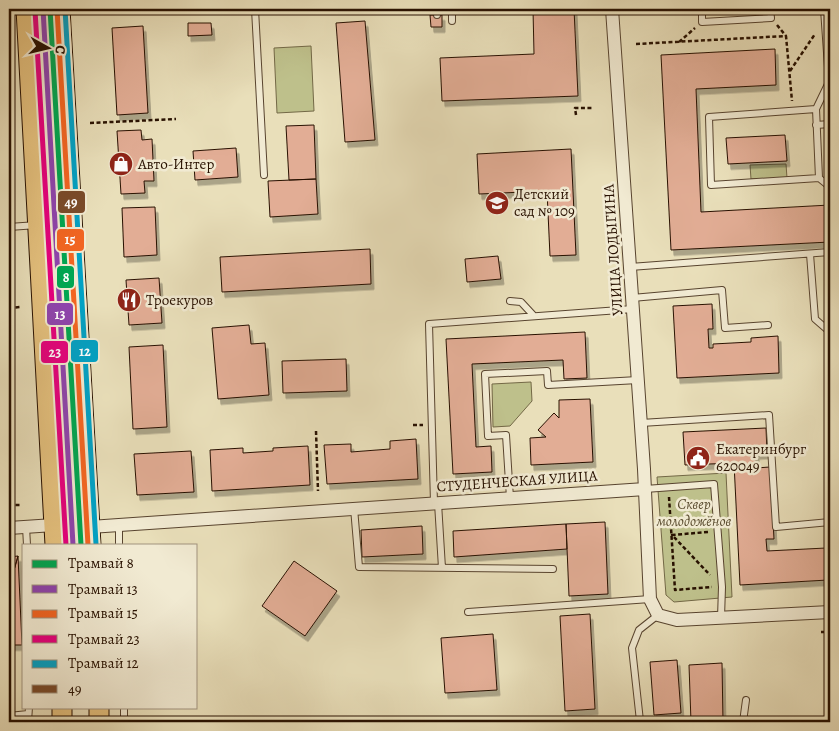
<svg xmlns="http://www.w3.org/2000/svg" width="839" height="731" font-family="Alegreya,serif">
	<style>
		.green { fill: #bec08b; stroke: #736846 }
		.building { fill: #e2ad95; stroke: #281101; filter: url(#shadow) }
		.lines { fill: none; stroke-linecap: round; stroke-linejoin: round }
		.service-casing { stroke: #58442f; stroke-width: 8 }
		.minor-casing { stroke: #58442f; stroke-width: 14 }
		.primary-casing { stroke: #281101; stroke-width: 21 }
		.path { stroke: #281101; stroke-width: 2.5; stroke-dasharray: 4 2.5; stroke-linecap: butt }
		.service { stroke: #f1ead2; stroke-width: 6 }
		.minor { stroke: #f1ead2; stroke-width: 12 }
		.primary { stroke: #e4c07d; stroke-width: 19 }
		.bus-1-casing { stroke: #f1ead2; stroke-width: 9 }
		.bus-1 { stroke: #7a4b2a; stroke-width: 5 }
		.tram-1-casing { stroke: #f1ead2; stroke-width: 9 }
		.tram-2-casing { stroke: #f1ead2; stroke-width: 9 }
		.tram-3-casing { stroke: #f1ead2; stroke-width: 9 }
		.tram-4-casing { stroke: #f1ead2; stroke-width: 9 }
		.tram-5-casing { stroke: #f1ead2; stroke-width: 9 }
		.tram-1 { stroke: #00a651; stroke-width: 5 }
		.tram-2 { stroke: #8e44ad; stroke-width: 5 }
		.tram-3 { stroke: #f26522; stroke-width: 5 }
		.tram-4 { stroke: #e5007d; stroke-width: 5 }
		.tram-5 { stroke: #02a1c4; stroke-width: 5 }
		.labels { text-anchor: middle; stroke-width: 5; stroke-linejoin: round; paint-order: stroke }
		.poi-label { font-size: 15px; fill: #281101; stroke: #f1ead2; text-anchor: start }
		.street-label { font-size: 15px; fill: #281101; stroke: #f1ead2 }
		.park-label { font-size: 15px; font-style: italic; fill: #5c4e31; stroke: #f1ead2 }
		.line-badge { stroke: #f1ead2; stroke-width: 2 }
		.badge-label { font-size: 14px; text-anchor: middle; font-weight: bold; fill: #fff }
	</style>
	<defs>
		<filter id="shadow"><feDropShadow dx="3" dy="5.5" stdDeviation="0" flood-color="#0004"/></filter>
	</defs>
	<rect width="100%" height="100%" fill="#e9dfba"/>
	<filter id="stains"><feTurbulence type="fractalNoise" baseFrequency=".004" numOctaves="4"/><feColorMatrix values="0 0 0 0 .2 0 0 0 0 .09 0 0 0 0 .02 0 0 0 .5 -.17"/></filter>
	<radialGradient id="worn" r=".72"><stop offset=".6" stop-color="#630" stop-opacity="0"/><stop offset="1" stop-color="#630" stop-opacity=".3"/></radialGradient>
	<path class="green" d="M311 46 314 111 277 113 274 48Z
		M786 164 787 178 751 179 750 165Z
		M531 382 532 401 510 426 493 427 492 384Z
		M726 473 732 597 674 602 666 595 657 477Z"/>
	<path class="building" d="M533 9H574L578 96 442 101 440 58 534 54Z
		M430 15H442V27H431Z
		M365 21 375 140 345 142 336 23Z
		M188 23H211L212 35 188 36Z
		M143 26 148 113 117 115 112 28Z
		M775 49 776 85 696 89 701 212 830 205V242L671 250 661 55Z
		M314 125 316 179 289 180 286 126Z
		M141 130 142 140 152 139 154 181H144L145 193 121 194 117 131Z
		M785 135 787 161 728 164 726 138Z
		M236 148 238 177 195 180 193 151Z
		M571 149 576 255 550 256 547 191 479 194 477 154Z
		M316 179 318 214 270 217 268 181Z
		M155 207 157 255 124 257 122 208Z
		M370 249 371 284 222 292 220 257Z
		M498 256 501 279 467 282 465 259Z
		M159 278 162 323 129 325 126 280Z
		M712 304 713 329H708L709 348H713V344L751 342V338L778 336 779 373 677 378 673 306Z
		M249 325 251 344 265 343 269 395 218 399 212 328Z
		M585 332 587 378 564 379 563 360 472 364 476 447 491 446 492 472 453 474 446 339Z
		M163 345 167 427 133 429 129 347Z
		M346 359 347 391 283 393 282 361Z
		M590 399 593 462 531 465 530 438 546 437 538 430 554 413 559 418V400Z
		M766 428 767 453 756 454V468L770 467 774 539H766L767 551 826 548 828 580 740 585 734 463 685 465 683 432Z
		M416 439 418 479 327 484 324 445 351 444V452L390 449V441Z
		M308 446 310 485 212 491 210 450 243 448V453L273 451V448Z
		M191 451 194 492 137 495 134 454Z
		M605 522 608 594 569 596 566 524Z
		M566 524 567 549 454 557 453 531Z
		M422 526 423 554 362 557 361 530Z
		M18 556 22 645H9V588Z
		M18 556 9 588V557Z
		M294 561 337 591 305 636 262 606Z
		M590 614 595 709 565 711 560 616Z
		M493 634 497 690 445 693 441 638Z
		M677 660 681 713 654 715 650 662Z
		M722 663 723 722H691L689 665Z"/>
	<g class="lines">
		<g class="service-casing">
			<path id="service" d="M138 9H141
				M255 9 264 175
				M437 9V15
				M452 9V21
				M702 9V22L771 18 770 9
				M816 109 709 117 711 185 819 178 830 187
				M816 125 830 124
				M819 178 816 109 829 82 824 9
				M9 227 37 225
				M810 254 815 319 830 332
				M630 267 830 252
				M632 298 722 290 725 328 768 325
				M510 301 521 302 534 316
				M641 423 769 415 776 527 830 522
				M645 489 714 484 722 587 721 618
				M510 498 506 435 488 436 485 374 547 371 548 385 638 380
				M434 503 429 324 633 309
				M438 503 442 568
				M354 508 359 567 553 569
				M119 525V545
				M26 527 27 545
				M468 612 650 599
				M124 707V722
				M9 716 28 714
				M28 722 29 707
				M650 722 640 721 632 648 639 630 658 615
				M743 722 746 700"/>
		</g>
		<g class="minor-casing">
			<path id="minor" d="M612 9 644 469 650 599 658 615 677 620 830 612
				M90 527 645 489
				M9 528 54 525"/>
		</g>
		<g class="primary-casing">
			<path id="primary" d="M26 9 55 545
				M60 9 91 545
				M62 707V722
				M99 722V707"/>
		</g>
		<path class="path" d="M84 13 127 10
			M777 25 786 36
			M679 42 695 28
			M636 44 786 36 792 101
			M790 71 815 34
			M576 115 575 108H592
			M90 123 176 119
			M9 308 20 307
			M413 425H423
			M316 431 318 491
			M669 497 675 590 712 587
			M9 505H20
			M708 532 672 535 710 575
			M821 632H830"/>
		<use href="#service" class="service"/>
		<use href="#minor" class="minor"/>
		<use href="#primary" class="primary"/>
		<g class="bus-1-casing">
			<path id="bus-1" d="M60 9 91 545"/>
		</g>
		<use href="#bus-1" class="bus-1"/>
		<g class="tram-1-casing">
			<path id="tram-1" d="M50 9 81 545"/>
		</g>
		<g class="tram-2-casing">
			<path id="tram-2" d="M43 9 73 545"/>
		</g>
		<g class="tram-3-casing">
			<path id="tram-3" d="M57 9 88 545"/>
		</g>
		<g class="tram-4-casing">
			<path id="tram-4" d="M35 10 66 545"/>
		</g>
		<g class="tram-5-casing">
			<path id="tram-5" d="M65 9 96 544"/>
		</g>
		<use href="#tram-1" class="tram-1"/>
		<use href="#tram-2" class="tram-2"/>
		<use href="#tram-3" class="tram-3"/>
		<use href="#tram-4" class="tram-4"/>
		<use href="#tram-5" class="tram-5"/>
	</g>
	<defs>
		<g id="shop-disc" transform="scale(1.25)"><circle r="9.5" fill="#8f2418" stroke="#f1ead2"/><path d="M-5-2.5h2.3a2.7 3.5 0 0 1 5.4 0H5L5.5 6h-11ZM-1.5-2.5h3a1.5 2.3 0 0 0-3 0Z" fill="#fff"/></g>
		<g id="school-disc" transform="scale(1.25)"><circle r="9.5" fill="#8f2418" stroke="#f1ead2"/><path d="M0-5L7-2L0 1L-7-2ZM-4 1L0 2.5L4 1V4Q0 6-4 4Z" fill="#fff"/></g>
		<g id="restaurant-disc" transform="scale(1.25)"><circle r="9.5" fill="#8f2418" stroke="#f1ead2"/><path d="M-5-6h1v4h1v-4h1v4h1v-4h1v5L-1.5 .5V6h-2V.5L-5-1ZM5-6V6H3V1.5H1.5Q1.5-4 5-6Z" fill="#fff"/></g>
		<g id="civic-disc" transform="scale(1.25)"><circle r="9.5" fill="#8f2418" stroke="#f1ead2"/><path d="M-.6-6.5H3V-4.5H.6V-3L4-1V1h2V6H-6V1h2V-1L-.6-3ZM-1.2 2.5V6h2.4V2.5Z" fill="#fff"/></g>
	</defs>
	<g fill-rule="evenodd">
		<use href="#shop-disc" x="121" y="164"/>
		<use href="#school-disc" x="497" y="203"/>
		<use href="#restaurant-disc" x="129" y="300"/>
		<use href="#civic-disc" x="698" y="458"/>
	</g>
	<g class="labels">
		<g class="poi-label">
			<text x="138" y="169">Авто-Интер</text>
			<text x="514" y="199">Детский<tspan x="514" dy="17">сад № 109</tspan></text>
			<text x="146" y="305">Троекуров</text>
			<text x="716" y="454">Екатеринбург<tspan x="716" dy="17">620049</tspan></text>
		</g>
		<g class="street-label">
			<text transform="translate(613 250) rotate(-94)" y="5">УЛИЦА ЛОДЫГИНА</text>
			<text transform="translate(517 481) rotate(-4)" y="5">СТУДЕНЧЕСКАЯ УЛИЦА</text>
		</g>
		<g class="park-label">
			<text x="694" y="509">Сквер<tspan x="694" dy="17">молодожёнов</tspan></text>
		</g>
	</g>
	<g class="line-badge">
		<rect x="57" y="190" width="29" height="24" rx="5" fill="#7a4b2a"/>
		<rect x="56" y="228" width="29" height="24" rx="5" fill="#f26522"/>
		<rect x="56" y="265" width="19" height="24" rx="5" fill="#00a651"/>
		<rect x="46" y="302" width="28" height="24" rx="5" fill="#8e44ad"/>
		<rect x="70" y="339" width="29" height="24" rx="5" fill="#02a1c4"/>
		<rect x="40" y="340" width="29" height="24" rx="5" fill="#e5007d"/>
	</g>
	<g class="badge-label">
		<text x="71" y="207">49</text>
		<text x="70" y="244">15</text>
		<text x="66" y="282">8</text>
		<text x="60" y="319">13</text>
		<text x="85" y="356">12</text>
		<text x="55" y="357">23</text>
	</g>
	<rect width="839" height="731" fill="none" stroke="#e9dfba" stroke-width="30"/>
	<rect x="10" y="10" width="819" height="711" fill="none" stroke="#281101" stroke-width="2.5"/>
	<rect x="15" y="15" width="809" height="701" fill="none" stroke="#281101"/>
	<rect x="22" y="544" width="175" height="165" fill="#f1ead2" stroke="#a1937e"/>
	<rect x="32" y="560" width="25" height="8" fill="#00a651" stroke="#a1937e"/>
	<text x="68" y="568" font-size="15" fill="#281101">Трамвай 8</text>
	<rect x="32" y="585" width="25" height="8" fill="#8e44ad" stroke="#a1937e"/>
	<text x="68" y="594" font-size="15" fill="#281101">Трамвай 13</text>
	<rect x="32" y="610" width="25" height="8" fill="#f26522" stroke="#a1937e"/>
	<text x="68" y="618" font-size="15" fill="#281101">Трамвай 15</text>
	<rect x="32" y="635" width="25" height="8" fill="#e5007d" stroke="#a1937e"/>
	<text x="68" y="644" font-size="15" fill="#281101">Трамвай 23</text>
	<rect x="32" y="660" width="25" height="8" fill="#02a1c4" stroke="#a1937e"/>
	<text x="68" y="668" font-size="15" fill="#281101">Трамвай 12</text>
	<rect x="32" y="685" width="25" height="8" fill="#7a4b2a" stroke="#a1937e"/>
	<text x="68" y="694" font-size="15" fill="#281101">49</text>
	<g transform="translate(48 48) rotate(98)" stroke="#f1ead2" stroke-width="4" paint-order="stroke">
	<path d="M0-4L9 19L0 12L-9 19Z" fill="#281101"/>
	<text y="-8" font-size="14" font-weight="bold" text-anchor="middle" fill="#281101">С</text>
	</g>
	<rect width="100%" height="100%" filter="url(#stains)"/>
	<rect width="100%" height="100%" fill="url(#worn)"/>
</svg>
